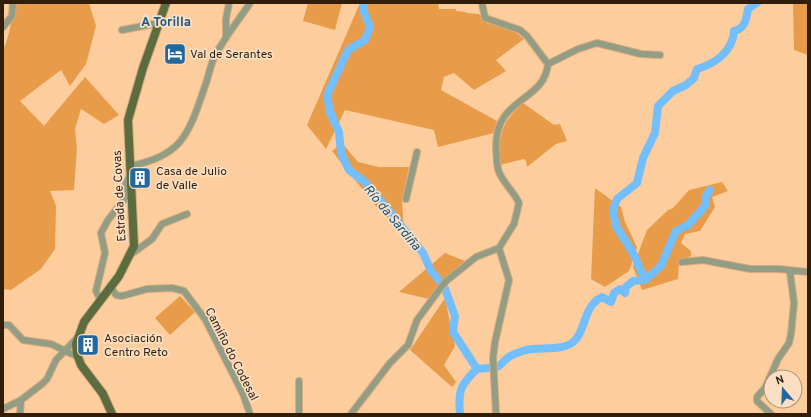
<svg xmlns="http://www.w3.org/2000/svg" width="811" height="417" font-family="Overpass,sans-serif">
	<style>
		.green { fill: #e89c49 }
		.lines { fill: none; stroke-linecap: round; stroke-linejoin: round }
		.river { stroke: #73befd; stroke-width: 8 }
		.minor-casing { stroke: #d4aa80; stroke-width: 8 }
		.major-casing { stroke: #d4aa80; stroke-width: 10 }
		.minor { stroke: #939d84; stroke-width: 6 }
		.major { stroke: #5b6c3f; stroke-width: 8 }
		.labels { text-anchor: middle; stroke-width: 3.5; stroke-linejoin: round; paint-order: stroke }
		.poi-label { font-size: 12px; fill: #301e0b; stroke: #fcdec2; text-anchor: start }
		.street-label { font-size: 12px; fill: #301e0b; stroke: #fcdec2 }
		.neighbourhood-label { font-size: 13px; font-weight: bold; fill: #1a5989; stroke: #fcdec2 }
		.water-label { font-size: 13px; font-style: italic; fill: #085487; stroke: #fcdec2 }
	</style>
	<rect width="100%" height="100%" fill="#fdcd9d"/>
	<path class="green" d="M15 3H89L96 26 86 64 70 86 61 70 20 101 44 126 85 77 119 115 104 124 81 109 75 129 77 148 74 190 50 191 56 206 55 249 41 269 11 290 3 289V50C10 36 11 19 15 3Z
		M308 3H342L335 30 303 21Z
		M360 3H438L439 9H456V11L466 12V13L479 14 487 23 513 30 524 39 496 60 506 71 474 90 454 73 444 77 441 90 497 121 494 133 438 147 434 130 345 110 326 149 307 125Z
		M793 3H808V55L794 50Z
		M523 103 554 125 560 124 567 141 556 144 527 167 526 161 524 159 500 165C498 137 501 122 523 103Z
		M342 143 358 162 379 167H409L402 200 404 232 379 210 332 151Z
		M722 182 728 191 712 197 715 207 700 231 685 234 681 243 691 251V256L679 263 678 279 642 290 633 267 647 230 668 210 673 208 689 190Z
		M595 188 621 207 625 222 637 247 629 271 605 287 591 279Z
		M445 253 465 261 445 278 429 299 399 292Z
		M180 296 195 312 170 335 155 318Z
		M445 298 455 346 444 365 456 382 452 387 410 350Z"/>
	<g class="lines">
		<path class="river" d="M364 3V12L370 27 365 40 348 50 327 95 330 112 339 132 341 153 349 170 365 182 382 202 423 253 431 271 444 286 455 316 453 332 477 369C460 385 458 391 460 414
			M645 280 633 253 616 226 613 210 617 199 637 183 643 158 655 133 658 106 673 91 686 85 694 78 697 69C715 64 733 51 734 31 746 28 746 19 748 9L757 3
			M497 367C502 365 504 360 509 357 513 354 521 352 526 350 541 346 566 353 577 338 586 325 585 305 602 297L611 302 614 293 620 289 625 293 626 287 633 281 645 280 661 266 676 231 688 225 705 206 706 196 710 190
			M477 369 489 368"/>
		<g class="minor-casing">
			<path id="minor" d="M482 3 485 18 520 30 527 36 548 64C544 103 495 96 496 148 497 156 496 165 499 172 504 184 514 192 519 203L514 224 499 248 509 280 495 342 493 358 496 414
				M3 27 12 16 13 3
				M122 30 159 23
				M226 38V19L229 3
				M548 64 578 49 597 43 641 54 660 55
				M130 166C183 156 189 133 205 86 209 76 210 65 215 56 224 38 239 20 250 3
				M406 199 417 152
				M130 255 152 239 162 224 187 214
				M682 262 703 260 750 269H779L808 272
				M111 287 116 295 122 296 147 289 172 288 184 291 205 319 243 394 250 414
				M100 299 96 291 105 253 101 233 108 220 126 197V183L130 176
				M3 325H9L23 340 51 344 78 357
				M3 409 21 400 42 384 47 379 56 360 76 339
				M20 414 21 400
				M299 414V381
				M351 414 390 363 408 345 417 320 445 282 476 257 499 248
				M771 414 757 401V397L765 388 778 359 789 343 791 334 794 303 790 272"/>
		</g>
		<g class="major-casing">
			<path id="major" d="M112 414 103 394 81 365 77 354 76 344 84 322 119 276 134 246 128 120 143 68 166 3"/>
		</g>
		<use href="#minor" class="minor"/>
		<use href="#major" class="major"/>
	</g>
	<defs>
		<g id="hotel-square" transform="scale(1.15)"><rect x="-9" y="-9" width="18" height="18" rx="4" fill="#23689d" stroke="#fcdec2"/><path d="M-6-4.5h1.5V1H6V5H4.5V3h-9V5H-6ZM-4 0a1.8 1.8 0 1 1 3.6 0ZM.5 0V-2.5h3Q6-2.5 6 0Z" fill="#fff"/></g>
		<g id="building-square" transform="scale(1.15)"><rect x="-9" y="-9" width="18" height="18" rx="4" fill="#23689d" stroke="#fcdec2"/><path d="M-4-6H4V6H1V3H-1V6H-4ZM-2.5-4.3h1.7v1.8h-1.7ZM.8-4.3h1.7v1.8H.8ZM-2.5-1h1.7V.8h-1.7ZM.8-1h1.7V.8H.8Z" fill="#fff"/></g>
	</defs>
	<g fill-rule="evenodd">
		<use href="#hotel-square" x="175" y="54"/>
		<use href="#building-square" x="140" y="178"/>
		<use href="#building-square" x="88" y="345"/>
	</g>
	<g class="labels">
		<g class="poi-label">
			<text x="190" y="58">Val de Serantes</text>
			<text x="156" y="175">Casa de Julio<tspan x="156" dy="14">de Valle</tspan></text>
			<text x="104" y="342">Asociación<tspan x="104" dy="14">Centro Reto</tspan></text>
		</g>
		<g class="street-label">
			<text transform="translate(119 196) rotate(-93)" y="4">Estrada de Covas</text>
			<text transform="translate(232 354) rotate(63)" y="4">Camiño do Codesal</text>
		</g>
		<g class="neighbourhood-label">
			<text x="166" y="26">A Torilla</text>
		</g>
		<g class="water-label">
			<text transform="translate(393 217) rotate(50)" y="5">Río da Sardiña</text>
		</g>
	</g>
	<rect width="811" height="417" fill="none" stroke="#301e0b" stroke-width="8"/>
	<g transform="translate(783 389) rotate(341)"><circle r="19" fill="#fcdec2" stroke="#aa9179"/>
	<path d="M0-3L7 15L0 10L-7 15Z" fill="#23689d"/>
	<text y="-6" font-size="11" font-weight="bold" text-anchor="middle" fill="#301e0b">N</text>
	</g>
</svg>
